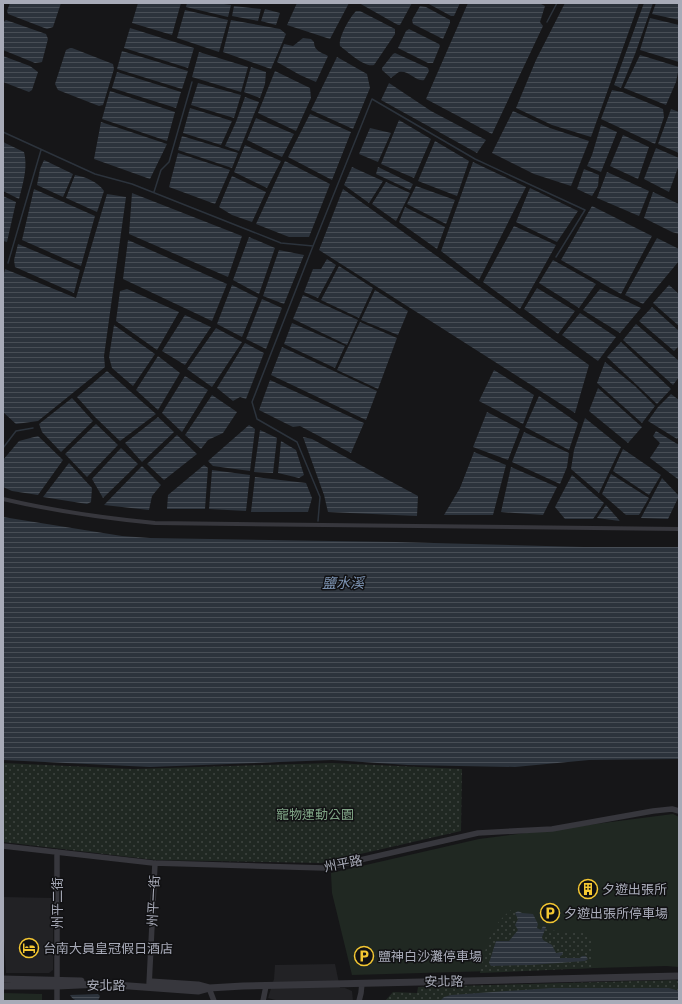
<svg xmlns="http://www.w3.org/2000/svg" width="682" height="1004" font-family="'Varela Round','Noto Sans TC',sans-serif">
	<style>
		.built { fill: #222225 }
		.grass { fill: #202822 }
		.park { fill: url(#park-dots) }
		.water { fill: url(#water-rules) }
		.lines { fill: none; stroke-linecap: round; stroke-linejoin: round }
		.stream { stroke: #2c333c; stroke-width: 1.5 }
		.pedestrian { stroke: #37373d; stroke-width: 4 }
		.minor { stroke: #37373d; stroke-width: 5.5 }
		.tertiary { stroke: #37373d; stroke-width: 7 }
		.labels { text-anchor: middle; stroke-width: 3; stroke-linejoin: round; paint-order: stroke }
		.park-label { font-size: 13px; fill: #7fa485; stroke: #111113 }
		.street-label { font-size: 13px; fill: #a8abb8; stroke: #111113 }
		.poi-label { font-size: 13px; fill: #a8abb8; stroke: #111113; text-anchor: start }
		.water-label { font-size: 14px; font-style: italic; fill: #7e95b4; stroke: #111113 }
	</style>
	<defs>
		<pattern id="park-dots" width="8" height="8" patternUnits="userSpaceOnUse"><rect width="8" height="8" fill="#202822"/><path d="M2 2h.1M6 6h.1" fill="none" stroke="#3e4440" stroke-width="1.8" stroke-linecap="round"/></pattern>
		<pattern id="water-rules" width="6" height="5" patternUnits="userSpaceOnUse"><rect width="6" height="5" fill="#2c333c"/><path d="M0 2.5h6" fill="none" stroke="#484e56"/></pattern>
	</defs>
	<rect width="100%" height="100%" fill="#161618"/>
	<path class="built" d="M3 897 53 898V970L49 973H6L3 926Z
		M335 964 340 988H345L352 991 353 1001H279L268 998 274 979 275 965Z"/>
	<path class="grass" d="M673 814 679 817V967L666 966 352 975 332 893 331 873 479 839Z
		M3 993 42 994V1001H3Z"/>
	<path class="park" d="M3 763 133 769 332 763 462 769 461 831 321 863 155 860 3 842Z
		M511 910C520 914 527 920 535 925 550 933 567 931 583 932L592 942 593 968 480 973C486 947 489 927 511 910Z
		M675 980 679 981V1001H385L393 992 417 993 418 987Z"/>
	<path class="water" d="M10 3H61L53 27 47 29 8 14 7 11Z
		M138 3H181L172 35 132 23Z
		M187 3H217L231 5 228 17 186 7Z
		M297 3H349L330 39 287 25Z
		M359 3H412L400 25H398Z
		M427 3H460L454 16H451Z
		M468 3H539L545 6 540 22 543 26 492 134 426 99Z
		M565 3H639L591 137 552 125 516 108 536 60Z
		M644 3H653L635 54 621 88 614 85Z
		M656 3H679V20L652 14Z
		M234 6 261 9 258 21 232 16Z
		M420 6 426 7 450 20V23L443 39 413 24 412 20Z
		M265 9 280 13 276 25 261 21Z
		M185 10 228 20 219 52 177 38Z
		M356 11H360L395 29V34L374 65C365 68 348 52 340 46 338 38 350 17 356 11Z
		M650 18 679 25V62L640 50Z
		M6 20 46 34 48 39 42 62 35 63 3 50V22Z
		M231 20 280 29 286 34 271 69 223 52Z
		M130 28 194 48 188 68 124 48Z
		M409 29 439 44 440 46 433 63H428L398 48 406 31Z
		M303 38 311 39 314 42C314 51 321 52 328 56L316 82 300 75 277 62 284 44 293 46Z
		M70 48H72L113 64 114 69 103 105 99 106 58 90 55 84 66 50Z
		M122 51 188 71 182 89 117 69Z
		M199 52 248 67 241 92 192 77Z
		M395 53 428 68 429 71 424 80C416 82 409 70 399 72 397 73 394 76 391 78L382 70V68L393 54Z
		M640 55 679 67 676 82 666 105 624 88Z
		M3 56 30 66 38 72 32 90 29 92 3 82Z
		M337 57 367 74 370 88 353 129 311 110Z
		M251 67 266 72 265 84 260 98 244 92Z
		M275 71 310 88 311 98 296 131 258 113Z
		M117 72 181 92 176 108 112 88Z
		M198 83 241 95 234 118 191 105Z
		M389 83 431 111 486 140 477 153 381 100Z
		M612 90 622 92 663 109 664 117 655 144 601 119Z
		M110 91 175 112 167 141 102 119Z
		M245 97 259 102 239 151 225 146 236 122Z
		M190 108 232 121 221 145 183 133Z
		M671 109 679 112V153L658 144Z
		M513 111 550 128 589 141 571 186 534 174 492 153Z
		M310 114 351 132 332 180 288 157Z
		M256 118 294 134 282 157 247 140Z
		M399 120 431 139 414 178 381 164Z
		M101 122 167 144 150 179 94 159Z
		M601 125 617 132 601 172 587 166 592 155Z
		M370 128 391 133 378 162 359 154Z
		M623 135 649 147 638 179 610 166Z
		M182 136 238 153 232 168 178 150Z
		M435 141 469 161 457 196 418 181Z
		M3 142 24 152C28 168 23 183 19 199L3 191Z
		M245 145 281 161 267 188 234 172Z
		M656 148 679 158V165L669 192 644 179Z
		M178 153 230 170 215 204 169 187Z
		M44 160 73 174 63 197 37 185 40 169Z
		M285 161 330 184 309 237H289L256 224Z
		M473 162 526 187 479 280 441 251Z
		M352 167 383 181 369 203 344 185Z
		M378 167 413 184 410 190 376 174Z
		M584 169 599 175 598 186 592 196 577 189Z
		M607 172 649 191 639 216 597 198Z
		M75 175C86 177 98 182 104 191L97 212 66 198Z
		M232 176 266 192 252 222 232 215 219 207Z
		M386 182 410 193 396 221 372 204Z
		M416 186 455 200 446 224 407 204Z
		M530 188 578 211 557 242 516 222Z
		M34 189 95 216 81 266 22 240Z
		M343 189 589 365 575 413 319 250Z
		M653 192 679 204V234L672 232 644 218Z
		M132 193 242 236 228 277 129 234Z
		M107 194 126 197 104 356 105 367 38 421 16 424 3 412V278L5 269 76 298Z
		M3 196 16 202 7 242 3 241Z
		M592 206 652 236 621 294 561 260Z
		M405 207 445 227 437 249 399 222Z
		M514 226 556 245 520 309 483 282Z
		M249 237 275 248 259 294 233 280Z
		M657 238 679 249V261L643 304 625 295Z
		M128 240 227 284 212 321 123 279Z
		M18 244 80 270 74 293 15 267 14 260Z
		M279 250 304 255 284 304 263 296Z
		M327 259 336 265 318 298 304 292 313 269H321Z
		M553 260 596 284 579 308 539 283Z
		M339 266 373 288 359 318 321 300Z
		M232 285 258 298 242 337 217 324Z
		M669 285 679 294V326L653 303Z
		M537 288 575 311 558 334 524 309Z
		M127 289 179 312 157 350 116 321 120 291Z
		M600 289 641 308 620 333 583 310Z
		M375 290 408 311 398 335 361 320Z
		M303 295 358 320 347 345 293 319Z
		M262 299 282 308 266 349 246 339Z
		M652 307 679 331V346L674 351 639 321Z
		M580 313 616 337 598 361 562 335Z
		M185 315 211 327 185 365 162 351Z
		M360 322 397 338 378 389 337 370Z
		M292 323 345 346 335 368 284 344Z
		M636 324 679 361V377L673 385 623 340Z
		M114 325 155 354 133 386 112 368 109 357Z
		M216 328 242 342 212 387 187 369Z
		M621 342 671 389 657 404 607 357Z
		M245 343 264 353 246 399 240 397 233 401 217 388Z
		M282 347 377 391 366 420 271 375Z
		M158 356 180 373 158 410 136 390Z
		M605 362 635 386 655 406 642 423 597 383Z
		M494 370 534 395 523 424 479 401Z
		M107 371 156 414 120 441 95 417 77 397Z
		M185 376 208 390 182 432 162 413Z
		M270 380 364 423 351 453 300 426 293 427 259 410Z
		M598 388 642 427 628 443 589 411Z
		M671 394 679 400V436L677 439 648 421 658 407Z
		M212 395 237 412 223 433 208 440 201 449 185 435Z
		M539 396 578 423 569 450 525 427Z
		M72 398 93 421 61 452 42 432 39 424Z
		M487 412 520 429 508 460 473 447Z
		M158 417 174 432 142 462 125 443Z
		M585 418 621 447 599 493 571 469 574 450Z
		M96 424 118 445 87 477 65 454Z
		M249 425 255 429 250 471 213 466 208 461Z
		M260 430 277 438 273 473 254 472Z
		M656 431 679 445V480L650 458 660 443 653 436Z
		M524 432 569 453 567 467 560 484 512 462Z
		M177 435 197 454 164 480 147 464Z
		M38 436 63 460 38 495 12 491 3 487V460L19 441Z
		M303 437 312 439 418 496 417 516 328 512 324 495Z
		M281 441 296 450 304 475 299 478 278 473Z
		M121 448 138 464 103 498 92 479Z
		M623 449 661 475 649 495 613 471Z
		M474 452 506 465 493 515H444L460 488Z
		M69 463 92 488 91 502 87 504 43 497Z
		M204 465 208 468 205 509H167L168 495Z
		M142 466 161 485 152 496 149 510 104 505Z
		M511 467 557 487 543 515 501 512Z
		M212 470 250 475 246 511 209 509Z
		M611 474 649 498 639 515H626L602 494Z
		M572 475 604 503 593 519H565L555 507Z
		M255 477 306 483 312 498 308 512H251Z
		M662 478 679 496 668 519 641 518Z
		M606 505 620 521 597 518Z
		M3 517 122 536 150 538 396 542 584 547H679V759L589 760 515 767 408 765 332 760 150 767 3 760Z
		M518 911 522 913 533 914 538 924 537 928 541 930 543 926 546 927 542 937 543 940 552 945 556 953 563 952 562 955 560 956V958H580L582 956H586L588 959 585 961 531 965 491 966 489 963 496 941H509L518 930 515 925 518 919 515 913Z
		M551 988H669L679 991V1001H440L444 997 451 995Z
		M98 994 100 996 98 1001C89 1001 74 1004 70 995Z"/>
	<g class="lines">
		<path class="stream" d="M547 22 557 3
			M3 132 95 174 132 184 281 243 313 246 372 99 475 159 585 210 556 257
			M154 192 161 170 169 162 192 82
			M313 246 252 402 257 419 297 442 320 497 318 521
			M8 263 41 150
			M3 448 16 431 33 428"/>
		<path class="pedestrian" d="M3 499C54 511 103 518 155 523L679 529"/>
		<path class="minor" d="M3 846 153 863 325 868 478 833 552 829 653 811 672 809 679 811
			M149 986 155 863
			M209 988 214 1001
			M57 1001V852
			M263 1001 266 986
			M359 1001 361 993 362 983"/>
		<path class="tertiary" d="M3 979 81 981
			M152 982 198 985 209 988
			M3 986H57L102 984 198 991 209 988 243 986 679 976"/>
	</g>
	<defs>
		<g id="building-ring" transform="scale(1)"><circle r="9.5" fill="#111113" stroke="#f4c732" stroke-width="1.5"/><path d="M-4-6H4V6H1V3H-1V6H-4ZM-2.5-4.3h1.7v1.8h-1.7ZM.8-4.3h1.7v1.8H.8ZM-2.5-1h1.7V.8h-1.7ZM.8-1h1.7V.8H.8Z" fill="#f4c732"/></g>
		<g id="parking-ring" transform="scale(1)"><circle r="9.5" fill="#111113" stroke="#f4c732" stroke-width="1.5"/><path d="M-3.5-5.5H1a3.5 3.5 0 0 1 0 7H-1V5.5H-3.5ZM-1-3.4V-.6H.8a1.4 1.4 0 0 0 0-2.8Z" fill="#f4c732"/></g>
		<g id="hotel-ring" transform="scale(1)"><circle r="9.5" fill="#111113" stroke="#f4c732" stroke-width="1.5"/><path d="M-6-4.5h1.5V1H6V5H4.5V3h-9V5H-6ZM-4 0a1.8 1.8 0 1 1 3.6 0ZM.5 0V-2.5h3Q6-2.5 6 0Z" fill="#f4c732"/></g>
	</defs>
	<g fill-rule="evenodd">
		<use href="#building-ring" x="588" y="889"/>
		<use href="#parking-ring" x="550" y="913"/>
		<use href="#hotel-ring" x="29" y="948"/>
		<use href="#parking-ring" x="364" y="956"/>
	</g>
	<g class="labels">
		<g class="park-label">
			<text x="315" y="819">寵物運動公園</text>
		</g>
		<g class="street-label">
			<text transform="translate(343 863) rotate(-11)" y="5">州平路</text>
			<text transform="translate(153 901) rotate(-87)" y="5">州平一街</text>
			<text transform="translate(57 903) rotate(-90)" y="5">州平二街</text>
			<text transform="translate(444 981) rotate(-1)" y="5">安北路</text>
			<text x="106" y="990">安北路</text>
		</g>
		<g class="poi-label">
			<text x="602" y="894">夕遊出張所</text>
			<text x="564" y="918">夕遊出張所停車場</text>
			<text x="43" y="953">台南大員皇冠假日酒店</text>
			<text x="378" y="961">鹽神白沙灘停車場</text>
		</g>
		<g class="water-label">
			<text transform="translate(343 583) rotate(-1)" y="5">鹽水溪</text>
		</g>
	</g>
	<rect width="682" height="1004" fill="none" stroke="#a8abb8" stroke-width="8"/>
</svg>
